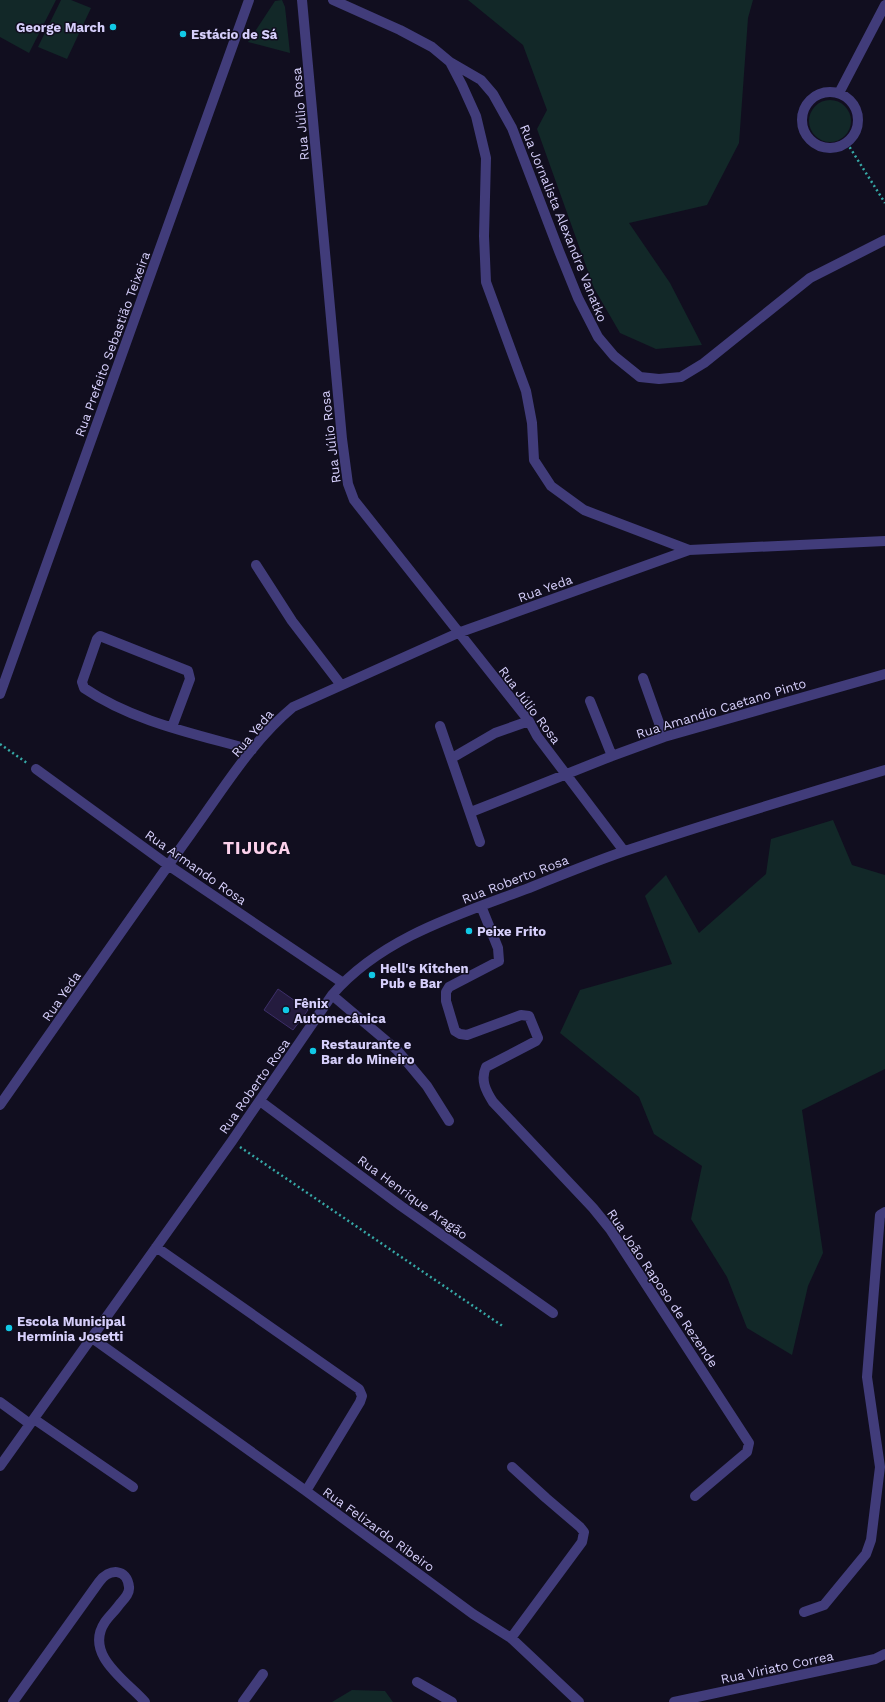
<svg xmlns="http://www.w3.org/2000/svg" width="885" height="1702" font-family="'Work Sans',sans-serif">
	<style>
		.green { fill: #122828 }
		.building { fill: #241b3e; stroke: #3d2f69 }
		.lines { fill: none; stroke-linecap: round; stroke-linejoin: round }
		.path { stroke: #36a8a6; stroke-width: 2.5; stroke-dasharray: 2 3; stroke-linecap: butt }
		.minor { stroke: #413c7a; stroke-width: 10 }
		.poi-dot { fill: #11c9e6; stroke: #110e1f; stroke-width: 1.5 }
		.labels { text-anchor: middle; stroke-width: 3; stroke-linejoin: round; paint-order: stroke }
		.poi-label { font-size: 13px; font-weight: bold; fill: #d6cffb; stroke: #110e1f; text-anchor: start }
		.street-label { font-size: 13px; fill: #d6cffb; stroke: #110e1f }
		.district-label { font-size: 17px; font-weight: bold; letter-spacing: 1px; fill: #fcd1eb; stroke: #110e1f }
	</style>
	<rect width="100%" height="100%" fill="#110e1f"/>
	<path class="green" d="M0 0H56L29 53 0 37Z
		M61 0H71L91 8 67 59 38 47Z
		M282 0 285 7 290 53 248 42 275 1Z
		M468 0H753L748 18 739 143 707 205 629 223 670 283 702 345 656 349 620 333 594 288 537 129 547 110 523 45Z
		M809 121a21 21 0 1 1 42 0a21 21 0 1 1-42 0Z
		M833 820 852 865 885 875V1069L802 1110 823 1253 808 1286 792 1355 747 1328 727 1277 691 1219 702 1166 654 1134 639 1097 560 1033 580 990 672 964 645 896 666 875 699 933 766 874 771 839Z
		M352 1690 385 1691 393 1702H332Z"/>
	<path class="building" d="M278 989 308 1010 293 1030 264 1010Z"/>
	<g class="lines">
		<path class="path" d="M847 143 885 203
			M0 744 27 763
			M240 1147 504 1327"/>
		<path class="minor" d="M302 0 342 439 348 484 354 500 529 721 537 736 624 851
			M333 0 400 30 432 47 450 62 462 85 476 116 486 158 484 236 486 282 526 391 532 423 534 460 551 486 584 510 689 550 885 541
			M450 62 481 80 493 94 512 128 559 251 578 298 598 337 614 356 640 377 659 379 681 377 704 363 810 278 885 240
			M802 120a28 28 0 1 1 56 0a28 28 0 1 1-56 0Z
			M839 93 885 5
			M256 565 292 621 341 685
			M643 678 664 737
			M0 694 249 0
			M590 701 612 756
			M440 726 480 842
			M172 727 190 679 188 671 100 636 97 639 82 682 84 688C134 722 196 734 252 750
			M452 758 495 733 529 721
			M36 769 168 865 343 983
			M471 812 612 756 664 737 885 674
			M481 906 498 948 499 961 449 987 446 992V1001L455 1031 460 1034 467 1035 521 1015 529 1016 538 1038 536 1041 486 1067C480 1080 486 1091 493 1102L593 1208 610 1229 749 1443 747 1452 695 1496
			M332 995 397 1050 427 1086 449 1121
			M260 1101 401 1206 553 1313
			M0 1105C63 1015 126 924 190 835 222 791 251 742 293 707L458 633 689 550
			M156 1247 359 1389 362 1396 360 1402 306 1491 473 1614 511 1638 579 1702
			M92 1338 306 1491
			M0 1402 30 1424
			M34 1419 133 1487
			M0 1466 232 1141 332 995C382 937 460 914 529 888 561 875 593 862 625 851 711 822 798 796 885 770
			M804 1612 824 1605 866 1554 871 1540 880 1467 867 1377 880 1215 885 1212
			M511 1638 582 1542 584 1532 580 1527 546 1498 512 1467
			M417 1682 452 1702
			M13 1702 99 1582C109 1568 127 1568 129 1587 130 1594 123 1600 119 1605 115 1611 109 1616 105 1622 83 1655 128 1682 145 1702
			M243 1702 263 1674
			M674 1702 875 1659 885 1654"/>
	</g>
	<g class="poi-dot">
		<circle cx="113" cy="27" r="4"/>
		<circle cx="183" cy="34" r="4"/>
		<circle cx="469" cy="931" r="4"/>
		<circle cx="372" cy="975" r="4"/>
		<circle cx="286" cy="1010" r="4"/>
		<circle cx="313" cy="1051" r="4"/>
		<circle cx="9" cy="1328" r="4"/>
	</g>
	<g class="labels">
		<g class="poi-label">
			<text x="105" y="32" text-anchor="end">George March</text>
			<text x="191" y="39">Estácio de Sá</text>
			<text x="477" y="936">Peixe Frito</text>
			<text x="380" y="973">Hell's Kitchen<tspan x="380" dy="15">Pub e Bar</tspan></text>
			<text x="294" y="1008">Fênix<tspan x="294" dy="15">Automecânica</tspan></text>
			<text x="321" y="1049">Restaurante e<tspan x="321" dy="15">Bar do Mineiro</tspan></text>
			<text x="17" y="1326">Escola Municipal<tspan x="17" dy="15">Hermínia Josetti</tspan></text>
		</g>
		<g class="street-label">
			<text transform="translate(300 114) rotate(-95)" y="5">Rua Júlio Rosa</text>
			<text transform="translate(564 223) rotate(68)" y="5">Rua Jornalista Alexandre Vanatko</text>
			<text transform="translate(112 344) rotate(-70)" y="5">Rua Prefeito Sebastião Teixeira</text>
			<text transform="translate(330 437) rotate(-97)" y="5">Rua Júlio Rosa</text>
			<text transform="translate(545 588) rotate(-20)" y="5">Rua Yeda</text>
			<text transform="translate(530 705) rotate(53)" y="5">Rua Júlio Rosa</text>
			<text transform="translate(721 708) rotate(-17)" y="5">Rua Amandio Caetano Pinto</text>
			<text transform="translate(252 733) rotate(-50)" y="5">Rua Yeda</text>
			<text transform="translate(196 867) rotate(35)" y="5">Rua Armando Rosa</text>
			<text transform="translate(515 879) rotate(-21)" y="5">Rua Roberto Rosa</text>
			<text transform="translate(61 996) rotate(-55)" y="5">Rua Yeda</text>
			<text transform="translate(254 1086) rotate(-55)" y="5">Rua Roberto Rosa</text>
			<text transform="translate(413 1197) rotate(36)" y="5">Rua Henrique Aragão</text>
			<text transform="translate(663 1288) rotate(56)" y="5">Rua João Raposo de Rezende</text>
			<text transform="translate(379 1529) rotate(36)" y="5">Rua Felizardo Ribeiro</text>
			<text transform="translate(777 1667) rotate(-12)" y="5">Rua Viriato Correa</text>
		</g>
		<g class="district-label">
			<text x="257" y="854">TIJUCA</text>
		</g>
	</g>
</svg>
